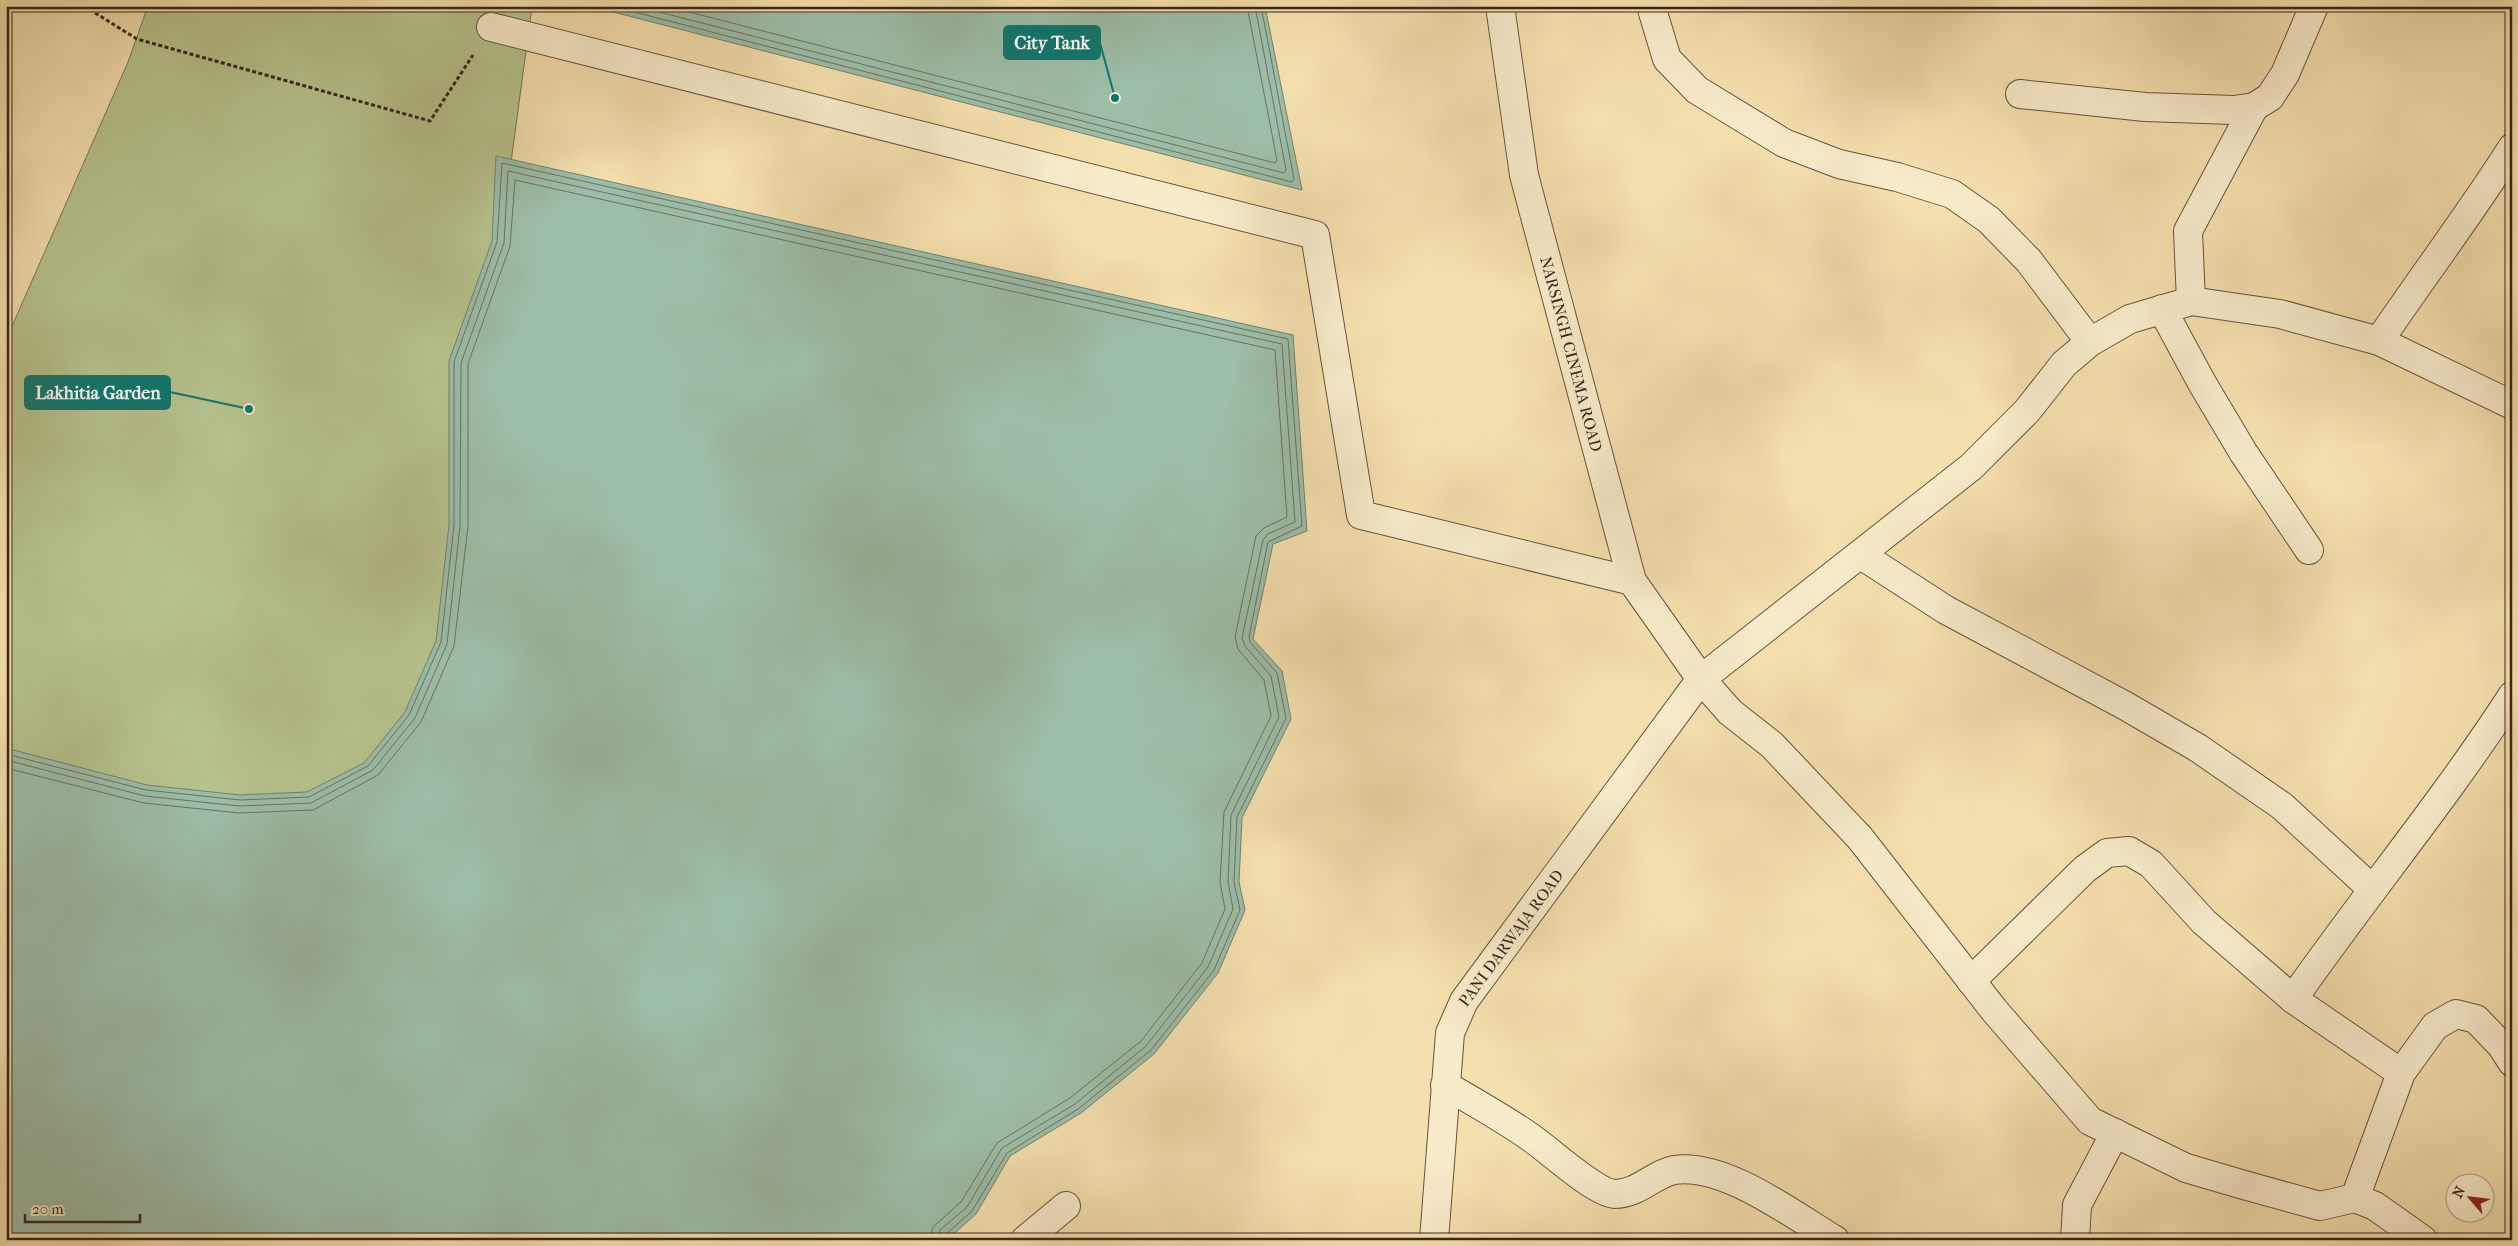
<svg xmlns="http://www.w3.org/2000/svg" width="2518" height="1246" font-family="'IM FELL French Canon',serif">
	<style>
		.green { fill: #b6c38e; stroke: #777454 }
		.water { fill: #9cbda8; stroke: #74806f }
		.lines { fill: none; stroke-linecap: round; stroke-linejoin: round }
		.shore { stroke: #6a7161; stroke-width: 1 }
		.minor-casing { stroke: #67543f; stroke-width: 30 }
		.tertiary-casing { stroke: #67543f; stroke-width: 30 }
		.path { stroke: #38251a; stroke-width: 3; stroke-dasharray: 4 2.5; stroke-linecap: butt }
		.minor { stroke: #f8ebca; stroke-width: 28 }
		.tertiary { stroke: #f8ebca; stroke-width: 28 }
		.labels { text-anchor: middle; stroke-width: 4.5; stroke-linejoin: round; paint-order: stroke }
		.street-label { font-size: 16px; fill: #38251a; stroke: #f8ebca }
		.leader { fill: none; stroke: #0f766e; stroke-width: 2 }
		.callout-dot { fill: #0f766e; stroke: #f8ebca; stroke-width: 2 }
		.callout { fill: #0f766e; stroke: #0f766e; stroke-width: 2 }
		.callout-label { font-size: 18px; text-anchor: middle; font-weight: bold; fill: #fff }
	</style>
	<rect width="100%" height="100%" fill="#f4e0ae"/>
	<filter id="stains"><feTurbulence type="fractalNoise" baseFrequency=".004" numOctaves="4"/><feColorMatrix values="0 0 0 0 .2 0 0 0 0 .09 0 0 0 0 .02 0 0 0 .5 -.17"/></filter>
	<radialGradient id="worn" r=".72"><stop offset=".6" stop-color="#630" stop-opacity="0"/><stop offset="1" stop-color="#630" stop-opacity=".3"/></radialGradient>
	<path class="green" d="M148 6H532L495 282 451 709 290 836 6 775V340L128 62Z"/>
	<path class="water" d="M590 6H1265L1302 190Z
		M496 156 1293 335 1307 531 1273 544 1253 639 1282 671 1291 719 1242 818 1239 882 1245 910 1218 973 1154 1054 1081 1113 1010 1156 976 1214 947 1240H6V748L147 785 240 795 307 792 364 763 405 712 436 641 449 525V361L492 241Z"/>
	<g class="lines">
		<path class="shore" d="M611 6 1292 182 1294 179 1261 6
			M636 6 1284 173 1286 170 1255 6
			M666 6 1275 163 1277 160 1247 6
			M6 754 146 790 240 800 309 797 368 766 409 715 441 642 454 525V362L497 242 502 163 1288 339 1302 526 1268 542 1249 637 1250 642 1277 673 1286 718 1237 817 1234 882 1240 910 1214 970 1151 1050 1078 1109 1007 1153 972 1211 946 1234 944 1240
			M6 760 145 796 239 806 311 803 373 770 415 718 447 644 460 526 461 363 504 243 508 171 1282 344 1295 522 1268 534 1263 540 1242 638 1245 646 1271 676 1279 717 1231 815 1228 882 1233 909 1208 967 1146 1046 1075 1104 1002 1148 967 1207 940 1230 938 1240
			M6 768 144 803 239 813 313 810 378 775 421 722 454 646 468 526V364L510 246 515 180 1275 350 1287 517 1264 528 1256 536 1235 637 1238 649 1264 680 1271 716 1224 812 1220 882 1225 909 1202 963 1141 1041 1070 1098 997 1143 961 1202 933 1227 930 1240"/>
		<g class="minor-casing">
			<g id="minor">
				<path d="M1651 6 1667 59 1697 90 1784 143 1839 164 1897 177 1952 194 1989 220 2029 261 2090 342"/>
				<path d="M491 27 1315 235 1361 515 1632 581"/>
				<path d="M2020 94 2145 107 2234 110 2254 107 2270 97 2285 74 2314 6"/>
				<path d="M2191 301 2188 231 2254 107"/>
				<path d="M2162 309 2202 383 2243 452 2309 550"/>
				<path d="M2379 341C2423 276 2470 214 2512 148"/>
				<path d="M1861 555 1946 610 2124 705 2198 748 2282 806 2372 889"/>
				<path d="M1971 981 2085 869 2107 853 2129 851 2151 864 2204 922 2293 999 2401 1073"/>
				<path d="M2293 999C2364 897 2444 801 2512 696"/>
				<path d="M1445 1085C1474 1102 1503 1118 1530 1137 1548 1149 1595 1193 1615 1194 1638 1194 1654 1174 1674 1170 1724 1162 1793 1215 1835 1240"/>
				<path d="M2355 1198 2401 1073 2435 1026 2456 1014 2476 1019 2501 1045 2512 1062"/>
				<path d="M1025 1240 1066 1206"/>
				<path id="s1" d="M1434 1240 1450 1033 1464 1001 1701 679 1971 467 2027 411 2064 364 2090 342 2130 319 2191 301 2280 314 2379 341 2512 405"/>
				<path d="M2075 1240 2077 1205 2115 1133"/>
			</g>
		</g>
		<g class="tertiary-casing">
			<g id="tertiary">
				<path id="s2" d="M1500 6 1524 175 1632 581 1701 679 1730 712 1772 745 1860 838 1994 1010 2090 1121 2186 1168 2244 1185 2320 1206 2355 1198 2375 1206 2423 1240"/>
			</g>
		</g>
		<path class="path" d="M84 6 137 39 430 121 473 55"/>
		<use href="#minor" class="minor"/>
		<use href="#tertiary" class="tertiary"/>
	</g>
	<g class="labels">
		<g class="street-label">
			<text dy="6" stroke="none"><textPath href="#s2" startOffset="356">NARSINGH CINEMA ROAD</textPath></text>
			<text dy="6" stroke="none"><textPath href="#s1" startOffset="321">PANI DARWAJA ROAD</textPath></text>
		</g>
	</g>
	<path class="leader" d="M1115 98L1100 43M249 409L170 392"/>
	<g class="callout-dot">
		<circle cx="1115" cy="98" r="5"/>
		<circle cx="249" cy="409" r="5"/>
	</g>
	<g class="callout">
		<rect x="1004" y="26" width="96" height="33" rx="5"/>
		<rect x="25" y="376" width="145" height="33" rx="5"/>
	</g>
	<g class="callout-label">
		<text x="1052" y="49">City Tank</text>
		<text x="98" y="399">Lakhitia Garden</text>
	</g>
	<rect width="2518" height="1246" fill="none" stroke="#f4e0ae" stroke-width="25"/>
	<rect x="8" y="8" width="2503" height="1231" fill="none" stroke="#38251a" stroke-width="2.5"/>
	<rect x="12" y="12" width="2493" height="1221" fill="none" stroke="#38251a"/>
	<g transform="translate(2470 1198) rotate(298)"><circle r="24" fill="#f8ebca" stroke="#ab9c84"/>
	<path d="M0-4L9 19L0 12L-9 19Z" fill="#8f2418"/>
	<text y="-8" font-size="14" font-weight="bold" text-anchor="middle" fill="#38251a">N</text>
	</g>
	<path d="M25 1214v8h115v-8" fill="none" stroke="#38251a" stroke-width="2.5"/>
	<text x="32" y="1214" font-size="15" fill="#38251a" stroke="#f8ebca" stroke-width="4" paint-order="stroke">20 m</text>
	<rect width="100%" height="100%" filter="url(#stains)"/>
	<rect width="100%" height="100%" fill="url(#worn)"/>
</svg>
